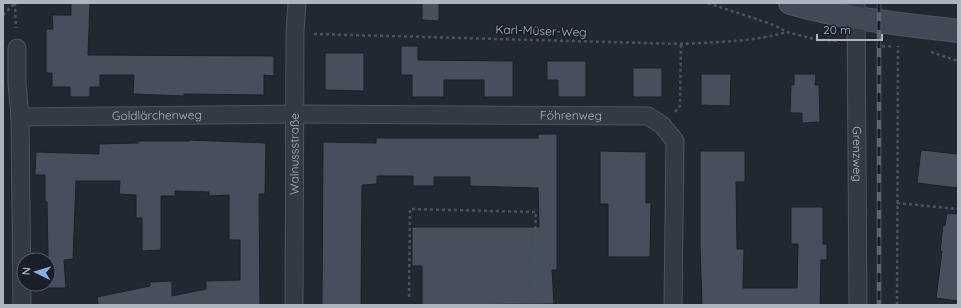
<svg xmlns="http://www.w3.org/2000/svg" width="961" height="308" font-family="Quicksand,sans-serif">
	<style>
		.building { fill: #474f5c; stroke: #1b212a }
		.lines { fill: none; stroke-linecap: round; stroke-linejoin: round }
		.street-casing { stroke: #4e555e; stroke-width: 19 }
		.secondary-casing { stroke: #4e555e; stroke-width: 24 }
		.path { stroke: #465658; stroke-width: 2.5; stroke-dasharray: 3 3; stroke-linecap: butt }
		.street { stroke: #343a43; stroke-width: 17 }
		.secondary { stroke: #424956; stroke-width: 22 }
		.rail-casing { stroke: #5b636f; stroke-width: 4.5 }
		.rail { stroke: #191f28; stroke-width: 3; stroke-dasharray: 9; stroke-linecap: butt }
		.labels { text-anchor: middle; stroke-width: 3; stroke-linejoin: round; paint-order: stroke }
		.street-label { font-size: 12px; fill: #aeb5c0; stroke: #191f28 }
	</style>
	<rect width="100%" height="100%" fill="#212832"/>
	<path class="building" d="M71 3H90L88 55 274 56V76L264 75V95L184 94V96L133 94 134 75H100V87H90V97H70V87H52V73H46V29H53L52 15H71Z
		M422 3H439V21L422 20Z
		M401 46H418V60L513 61V97H484V80H444V97H412V75H401Z
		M325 53H364V91L325 90Z
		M547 61H586V97H558V80H547Z
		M633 68H662V97H633Z
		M701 74H731L730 106 701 105Z
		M794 74H816L815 85H819L820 122 802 123V113H790L791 85H794Z
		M538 134H557V270H552L554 304 422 305V266H412V227H539L538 188 470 186V177H434V186H413V176H377V184L362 185 361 305H322L323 142 376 143V138H538Z
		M189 140 266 143 265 194H259L260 305H98L97 297 150 286V282L172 281V296L206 289V281L240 280V240H229V195L209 196V192L175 191V196H161V250L142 251V218H136V195L119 194 120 181H76L73 259 64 260 66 288H47L48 253 47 202H45V175H35L36 152 99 154V144L138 143V141H189Z
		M921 150 958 154V188L917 183Z
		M600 151 646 152V203H651L650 257H608V204H600Z
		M700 151H745V182H736L737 249H744L743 288H797L798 244H791V207H823V244H827V260H821L820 305H702L700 246Z
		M947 213 958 214V301L936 298 942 251H940L943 225 945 226Z"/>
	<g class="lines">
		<g class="street-casing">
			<g id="street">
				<path id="s1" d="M856 3 858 305"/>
				<path d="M17 48V83L20 117"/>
				<path id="s2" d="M22 305 20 117 294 114 648 116 662 125 675 141 673 305"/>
				<path id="s3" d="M294 305 295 32 297 3"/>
			</g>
		</g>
		<g class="secondary-casing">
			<path id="secondary" d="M790 3C845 19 902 24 958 31"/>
		</g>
		<path class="path" d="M15 3 16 28
			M708 3 774 25 787 32 814 39 838 41
			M3 15 15 3
			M314 34 681 44C717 42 752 42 787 32
			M876 47 891 46
			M931 52 958 61
			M675 112 680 106 681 44
			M897 203 958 209
			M409 297 410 209 536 212 533 291
			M897 305 898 46"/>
		<use href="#street" class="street"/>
		<use href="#secondary" class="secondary"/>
		<g class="rail-casing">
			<path id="rail" d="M879 3V305"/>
		</g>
		<use href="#rail" class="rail"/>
	</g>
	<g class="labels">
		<g class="street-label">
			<text transform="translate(541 31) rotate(2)" y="4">Karl-Müser-Weg</text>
			<text dy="4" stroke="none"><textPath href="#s2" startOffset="325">Goldlärchenweg</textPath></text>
			<text dy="4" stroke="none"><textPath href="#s2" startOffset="739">Föhrenweg</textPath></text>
			<text dy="4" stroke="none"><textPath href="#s3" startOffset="151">Walnussstraße</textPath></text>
			<text dy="4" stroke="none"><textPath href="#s1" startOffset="151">Grenzweg</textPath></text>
		</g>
	</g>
	<rect width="961" height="308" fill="none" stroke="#aeb5c0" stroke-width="8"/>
	<g transform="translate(36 272) rotate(275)"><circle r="19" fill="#191f28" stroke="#555b65"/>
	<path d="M0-3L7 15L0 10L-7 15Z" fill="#89adeb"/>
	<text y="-6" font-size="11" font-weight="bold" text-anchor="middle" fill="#aeb5c0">N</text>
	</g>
	<path d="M817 34v6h65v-6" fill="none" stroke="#aeb5c0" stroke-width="2"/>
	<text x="823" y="34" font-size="12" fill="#aeb5c0" stroke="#191f28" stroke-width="3" paint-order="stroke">20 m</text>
</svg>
